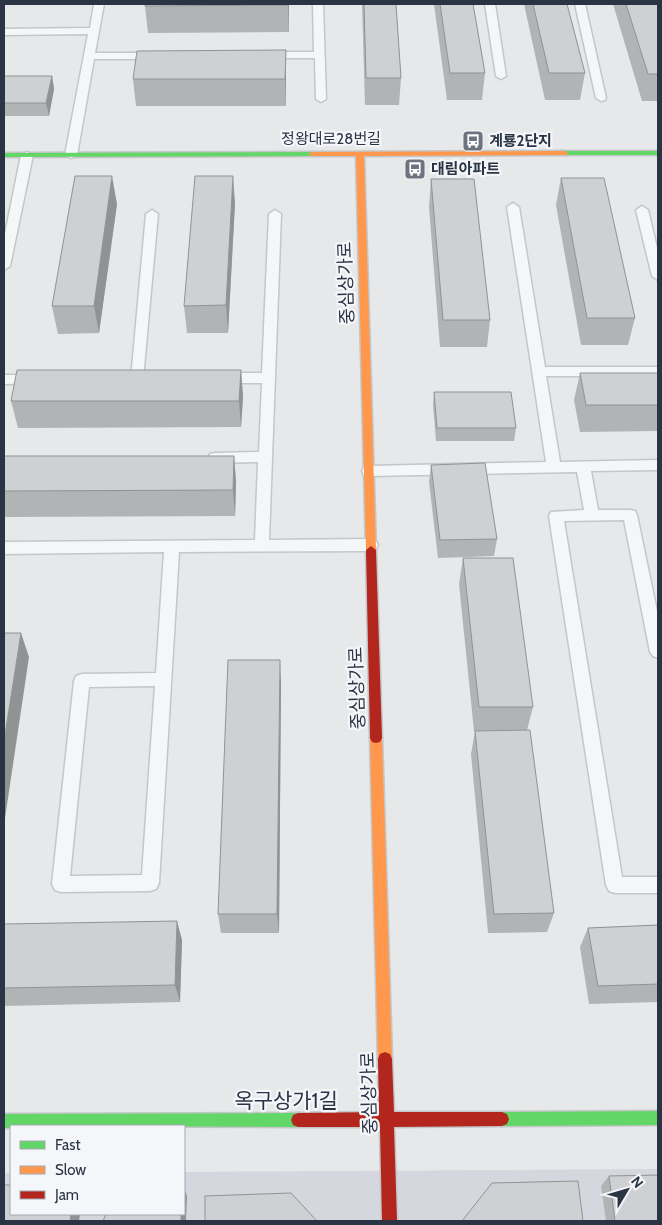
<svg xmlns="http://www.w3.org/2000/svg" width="662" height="1225" font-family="Cabin,'Noto Sans KR',sans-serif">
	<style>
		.built { fill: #d4d7dd }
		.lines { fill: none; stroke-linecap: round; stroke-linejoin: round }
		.lane-casing { stroke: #c4c6c8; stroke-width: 3 }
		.fast-casing { stroke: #c4c6c8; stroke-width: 3 }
		.slow-casing { stroke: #c4c6c8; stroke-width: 3 }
		.jam-casing { stroke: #c4c6c8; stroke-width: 3 }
		.lane { fill: #f5f6f7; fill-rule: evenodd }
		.fast { fill: #63d668; fill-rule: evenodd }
		.slow { fill: #ff974d; fill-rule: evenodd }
		.jam { fill: #b3261e; fill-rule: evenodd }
		.wall { fill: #b1b3b5 }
		.shaded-wall { fill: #909294 }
		.building { fill: #ced0d3; stroke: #909294 }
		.labels { text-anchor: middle; stroke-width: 4.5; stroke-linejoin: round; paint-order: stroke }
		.far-street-label { font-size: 15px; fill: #2b3445; stroke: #f4f6f9 }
		.far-poi-label { font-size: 15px; font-weight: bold; fill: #2b3445; stroke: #f4f6f9; text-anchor: start }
		.street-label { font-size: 18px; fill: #2b3445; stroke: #f4f6f9 }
		.near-street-label { font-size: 21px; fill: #2b3445; stroke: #f4f6f9 }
	</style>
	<rect width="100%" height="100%" fill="#e6e8ea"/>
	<path class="built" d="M658 1169V1221H4V1173H11V1214H184V1172Z"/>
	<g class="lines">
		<g class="lane-casing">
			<path id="lane" d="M94 4H104L95 53H155L160 56 155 59H94L77 155 71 158 65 155 88 34 4 35V29L90 28Z
				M313 4H323L326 99 321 102 316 99 315 58H266L261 55 266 52H314Z
				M485 4H495L506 76 501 79 496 76Z
				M575 4H585L606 98 605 100 601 101 596 98Z
				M27 152 33 155 10 266 4 270V239L21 155Z
				M513 203 519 207 545 367H658V376H546L560 462 658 460V470L591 471 598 510H630L635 511 637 515 658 616V658L653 656 650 652 624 520 564 521 622 877H658V893H615L609 891 606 885 549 516 551 512 584 510 577 472 369 476 364 475 362 471 364 467 369 466 546 462 507 207Z
				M642 206 648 210 658 252V280L652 276 636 210Z
				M152 210 158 214 143 379 142 382H132L131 379 146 214Z
				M275 210 281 214 269 540 371 539 376 541 378 545 376 549 371 551 179 552 159 883 156 889 150 891 61 892 55 890 52 884 74 681 76 676 82 674 156 673 164 552 4 554V542L255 540 258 462 215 463 210 462 208 458 210 454 215 453 259 452 262 383H223L218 381 217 378 218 375 223 373H262L269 214ZM155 686 142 875 70 876 89 687Z
				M35 375 40 377 41 380 40 383 4 384V375Z"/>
		</g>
		<g class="fast-casing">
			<path id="fast" d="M561 151H658V155H564L560 153Z
				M312 152H315V156L4 157V153Z
				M658 1111V1125L502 1126 497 1124 495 1119 497 1114 502 1112Z
				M298 1113 303 1115 305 1120 303 1125 298 1127 11 1126V1128H4V1114Z"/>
		</g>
		<g class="slow-casing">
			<path id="slow" d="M564 151 568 153 567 155 364 156 376 550 375 553H367L366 550 356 156H312L308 154 312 152Z
				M376 733 380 734 382 738 392 1059 390 1064 385 1066 380 1064 378 1059 370 738 372 734Z"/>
		</g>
		<g class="jam-casing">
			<path id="jam" d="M371 546 376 550 382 738 380 742 376 743 372 742 370 738 366 550Z
				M385 1052 390 1054 392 1059 394 1112H502L507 1114 509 1119 507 1124 502 1126 394 1127 397 1221H382L380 1127H298L293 1125 291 1120 293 1115 298 1113 379 1112 378 1059 380 1054Z"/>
		</g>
		<use href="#lane" class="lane"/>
		<use href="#fast" class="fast"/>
		<use href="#slow" class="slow"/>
		<use href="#jam" class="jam"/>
	</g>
	<path class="wall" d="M4 4H63V5H4Z
		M289 4V32L148 33 145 6Z
		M362 4H396L401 78 399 105H365Z
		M434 4H473L485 73 482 100H447Z
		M524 4H567L585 73 580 100H545Z
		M613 4H658V101H642Z
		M286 50V106H136L133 79Z
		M4 76H52L54 89 49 116H4Z
		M561 178 635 318 628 345H581L556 205Z
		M431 179 490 320 487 347H440L429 207Z
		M235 203 228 333H187L184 306Z
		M117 204 99 333 58 334 52 306Z
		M241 370 243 397 241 427 18 428 11 401Z
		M580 373H658V431L580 432 574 400Z
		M434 392 516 428 514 441H436L433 405Z
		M4 456H234L236 482 235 516 4 517Z
		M431 465 497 539 494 556 438 558 429 482Z
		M463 558 533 707 527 730 474 731 459 584Z
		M281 684 279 933H221L218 914Z
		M475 731 554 913 547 932 488 933 471 754Z
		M4 924 182 940 180 1002 4 1006Z
		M658 925V1002L589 1004 580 947 588 928Z
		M609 1176 658 1221H606L601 1186Z"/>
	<path class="shaded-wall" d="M288 4H289V32Z
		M286 50V106L285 79Z
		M52 76 54 89 49 116 46 103Z
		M112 176 117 204 99 333 94 306Z
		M233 176 235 203 228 333 226 305Z
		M241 370 243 397 241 427 239 401Z
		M234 456 236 482 235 516 233 490Z
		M21 633 29 657 4 825V741Z
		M280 660 281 684 279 933 277 914Z
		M177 921 182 940 180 1002 175 985Z
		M184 1188 187 1196 186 1221H181V1214H184Z
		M71 1214H80L79 1221H70Z"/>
	<path class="building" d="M145 4H288V5L145 6Z
		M364 4H396L401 78H366Z
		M440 4H473L485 73H450Z
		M533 4H567L585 73H549Z
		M626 4H658V74H648Z
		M286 50 285 79H133L137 51Z
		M4 76H52L46 103H4Z
		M75 176H112L94 306H52Z
		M195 176H233L226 305 184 306Z
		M561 178H604L635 318H587Z
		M431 179H474L490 320H443Z
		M17 370H241L239 401H11Z
		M580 373H658V405H586Z
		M434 392H511L516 428H437Z
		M4 456H234L233 490 4 491Z
		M485 463 497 539 440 540 431 465Z
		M463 558H513L533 707H479Z
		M4 633H21L4 741Z
		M228 660H280L277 914H218Z
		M530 730 554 913 494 914 475 731Z
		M177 921 175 985 4 988V924Z
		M658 925V984L598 986 588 928Z
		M658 1175V1221H615L609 1176Z
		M578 1181 583 1221H462L492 1183Z
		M4 1185H11V1214H71L70 1221H4Z
		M291 1193 317 1221H205V1196Z
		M106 1214H181V1221H103Z"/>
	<defs>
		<g id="bus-square" transform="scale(1.125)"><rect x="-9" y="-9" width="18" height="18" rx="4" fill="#6c737f" stroke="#f4f6f9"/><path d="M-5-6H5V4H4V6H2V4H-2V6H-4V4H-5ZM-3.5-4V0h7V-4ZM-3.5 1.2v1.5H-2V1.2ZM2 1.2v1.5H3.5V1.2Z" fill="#fff"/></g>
	</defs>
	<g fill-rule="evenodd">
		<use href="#bus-square" x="473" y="141"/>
		<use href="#bus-square" x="415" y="169"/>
	</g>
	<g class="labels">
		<g class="far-street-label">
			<text x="331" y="144">정왕대로28번길</text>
		</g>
		<g class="far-poi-label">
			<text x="489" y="146">계룡2단지</text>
			<text x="431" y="174">대림아파트</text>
		</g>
		<g class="street-label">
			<text transform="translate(346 283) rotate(-92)" y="6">중심상가로</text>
			<text transform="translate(357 688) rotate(-92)" y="6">중심상가로</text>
			<text transform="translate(369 1093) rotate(-92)" y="6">중심상가로</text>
		</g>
		<g class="near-street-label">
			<text x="286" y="1108">옥구상가1길</text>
		</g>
	</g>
	<rect width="662" height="1225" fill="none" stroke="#2b3445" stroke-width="10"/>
	<rect x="10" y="1125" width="175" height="90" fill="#f4f6f9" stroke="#a4a8b1"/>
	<rect x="20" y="1141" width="25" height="8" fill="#63d668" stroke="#a4a8b1"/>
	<text x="55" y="1150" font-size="15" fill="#2b3445">Fast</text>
	<rect x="20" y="1166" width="25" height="8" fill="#ff974d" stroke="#a4a8b1"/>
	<text x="55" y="1175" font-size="15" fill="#2b3445">Slow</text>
	<rect x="20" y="1191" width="25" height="8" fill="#b3261e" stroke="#a4a8b1"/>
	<text x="55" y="1200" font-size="15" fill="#2b3445">Jam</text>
	<g transform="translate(627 1190) rotate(52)" stroke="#f4f6f9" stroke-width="4" paint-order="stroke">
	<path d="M0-4L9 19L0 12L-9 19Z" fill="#2b3445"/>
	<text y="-8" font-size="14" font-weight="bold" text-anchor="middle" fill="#2b3445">N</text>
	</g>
</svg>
